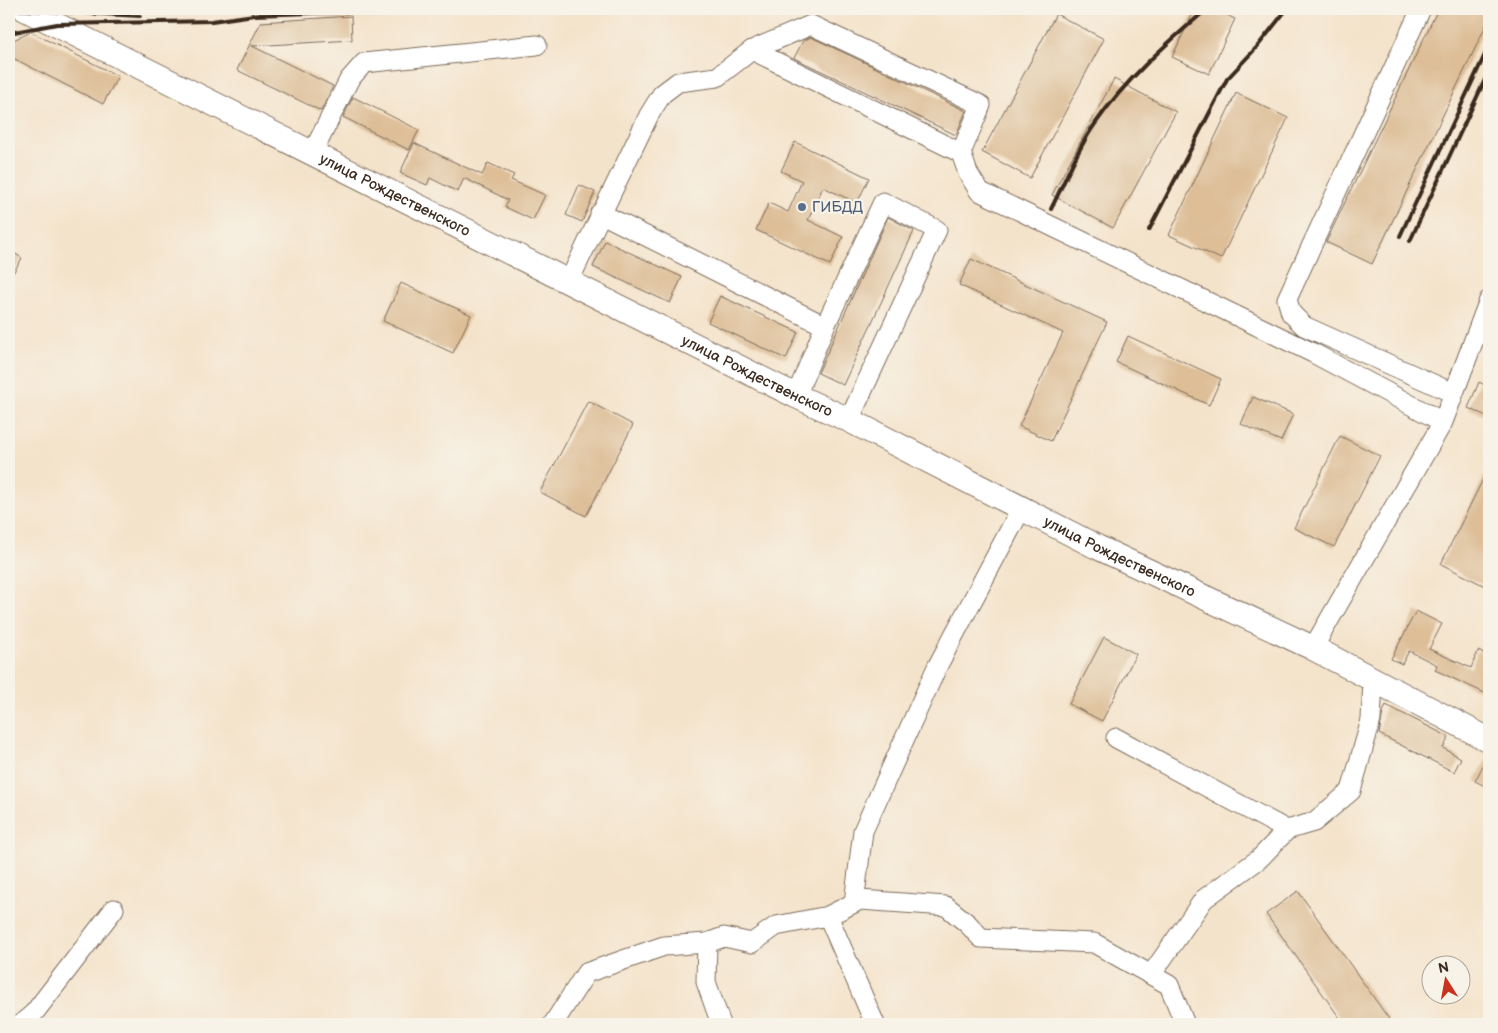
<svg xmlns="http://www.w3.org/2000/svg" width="1498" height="1033" font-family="'Balsamiq Sans',sans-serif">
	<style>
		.building { fill: #ddbe97 }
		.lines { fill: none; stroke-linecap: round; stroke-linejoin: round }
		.minor-casing { stroke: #7c6b5b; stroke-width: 21 }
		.major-casing { stroke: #7c6b5b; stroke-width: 26 }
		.minor { stroke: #fff; stroke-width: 19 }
		.major { stroke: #fff; stroke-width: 24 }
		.rail { stroke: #3b2a1e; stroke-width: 4 }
		.service-dot { fill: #5c6f8a; stroke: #f7f3e8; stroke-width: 2 }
		.labels { text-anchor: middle; stroke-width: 4.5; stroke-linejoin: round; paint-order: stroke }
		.street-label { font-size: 15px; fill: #3b2a1e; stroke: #f7f3e8 }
		.service-label { font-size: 15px; fill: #4e5e75; stroke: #f7f3e8; text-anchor: start }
	</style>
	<rect width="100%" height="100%" fill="#f7f3e8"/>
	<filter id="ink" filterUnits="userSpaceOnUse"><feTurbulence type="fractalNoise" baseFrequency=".02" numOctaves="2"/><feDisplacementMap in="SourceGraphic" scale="10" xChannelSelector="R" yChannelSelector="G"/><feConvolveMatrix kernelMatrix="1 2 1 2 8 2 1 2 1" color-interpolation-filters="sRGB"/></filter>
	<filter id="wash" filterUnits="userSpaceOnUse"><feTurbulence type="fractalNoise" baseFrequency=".0096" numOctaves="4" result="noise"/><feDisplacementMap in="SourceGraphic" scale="20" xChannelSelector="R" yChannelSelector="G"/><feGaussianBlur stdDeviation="1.12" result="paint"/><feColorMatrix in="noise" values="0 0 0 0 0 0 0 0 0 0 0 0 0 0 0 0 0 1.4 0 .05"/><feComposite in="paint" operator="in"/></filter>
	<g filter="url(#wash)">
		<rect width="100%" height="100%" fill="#f4e3cb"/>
		<g id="blocks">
			<path class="building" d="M1195 9H1214L1235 19 1209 74 1172 57Z
				M1438 9H1489V19L1372 264 1326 242Z
				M1056 14 1104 39 1030 178 982 152Z
				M351 16 352 40 252 46 333 86 321 111 237 70 261 22Z
				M31 32 118 76 103 104 9 56V42Z
				M811 37 966 111 956 135 794 58 803 41Z
				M1114 79 1176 112 1113 228 1052 195Z
				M1236 93 1288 118 1221 259 1169 235Z
				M353 97 419 130 409 150 343 117Z
				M795 142 869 178 857 203 823 187 808 220 843 237 830 265 756 230 769 203 788 212 802 181 781 171Z
				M414 143 482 175 488 163 514 175 511 180 545 195 533 220 505 207 508 200 464 178 458 192 430 178 427 185 400 173Z
				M579 185 595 192 582 222 566 215Z
				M888 217 914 231 843 385 818 373Z
				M605 241 682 277 670 303 593 267Z
				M9 250 22 258 9 280Z
				M971 259 1107 322 1051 441 1019 426 1063 333 959 285Z
				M401 283 471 315 453 353 383 321Z
				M720 296 798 332 786 359 708 322Z
				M1128 336 1221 379 1209 405 1116 362Z
				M1479 382 1489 387V417L1468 408Z
				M1253 397 1293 414 1281 441 1241 424Z
				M588 401 633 425 586 516 540 492Z
				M1340 436 1380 456 1334 547 1294 528Z
				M1489 467V588L1441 564Z
				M1416 611 1442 624 1429 649 1471 668 1478 651 1489 656V695L1435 670 1437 665 1409 651 1402 664 1391 659Z
				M1104 637 1136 654 1102 721 1069 704Z
				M1386 705 1449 737 1443 748 1461 758 1454 772 1379 734 1383 712Z
				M1489 754V788L1475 781Z
				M1298 891 1389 1019 1381 1024H1344L1266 914Z"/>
		</g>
	</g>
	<g filter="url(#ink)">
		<use href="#blocks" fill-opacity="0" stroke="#7c6b5b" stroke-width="1"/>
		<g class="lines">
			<g class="minor-casing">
				<path id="minor" d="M1421 9 1287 299 1291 313 1304 326 1453 393
					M752 50 961 153
					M313 152 349 80 364 63 537 45
					M600 213 825 326
					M569 281 649 115 662 94 678 82 717 77 752 50 811 25 981 105 961 153 968 173 979 191 1313 353 1443 422 1313 648
					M796 396 825 326 883 202 937 230 849 420
					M1443 422 1489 300
					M1116 738 1287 830
					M854 903 863 831 937 667 1021 509
					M828 916 875 1024
					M707 943 706 982 721 1024
					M1151 975 1204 899 1259 859 1287 830 1314 822 1351 791 1371 720 1373 680
					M21 1024 34 1013 114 909
					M553 1024 586 973 664 946 707 943 724 937 752 943 776 926 828 916 860 900 946 906 968 924 981 938 1094 943 1169 985 1185 1024"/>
			</g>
			<g class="major-casing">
				<g id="major">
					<path id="s1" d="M25 9 796 396 849 420 1097 547 1313 648 1489 740"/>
				</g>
			</g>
			<use href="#minor" class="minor"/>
			<use href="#major" class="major"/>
			<path class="rail" d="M9 9 140 16
				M9 33 57 24 212 21 254 15 429 9
				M1051 209C1065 181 1077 149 1095 124 1126 79 1166 44 1207 9
				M1149 230 1227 79 1257 47 1287 9
				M1400 236 1489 46
				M1410 241 1489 71"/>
		</g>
	</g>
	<circle class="service-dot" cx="802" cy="207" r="5"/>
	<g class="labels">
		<g class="street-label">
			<text dy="5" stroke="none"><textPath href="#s1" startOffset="414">улица Рождественского</textPath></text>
			<text dy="5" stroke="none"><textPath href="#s1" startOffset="819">улица Рождественского</textPath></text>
			<text dy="5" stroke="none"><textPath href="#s1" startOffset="1224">улица Рождественского</textPath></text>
		</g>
		<g class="service-label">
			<text x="812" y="212">ГИБДД</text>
		</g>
	</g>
	<rect width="1498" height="1033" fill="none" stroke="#f7f3e8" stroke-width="30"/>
	<g transform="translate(1446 980) rotate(349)"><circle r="24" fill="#f7f3e8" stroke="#aca397"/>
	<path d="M0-4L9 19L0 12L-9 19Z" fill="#c8321e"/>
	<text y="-8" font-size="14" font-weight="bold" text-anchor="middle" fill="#3b2a1e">N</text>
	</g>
</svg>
